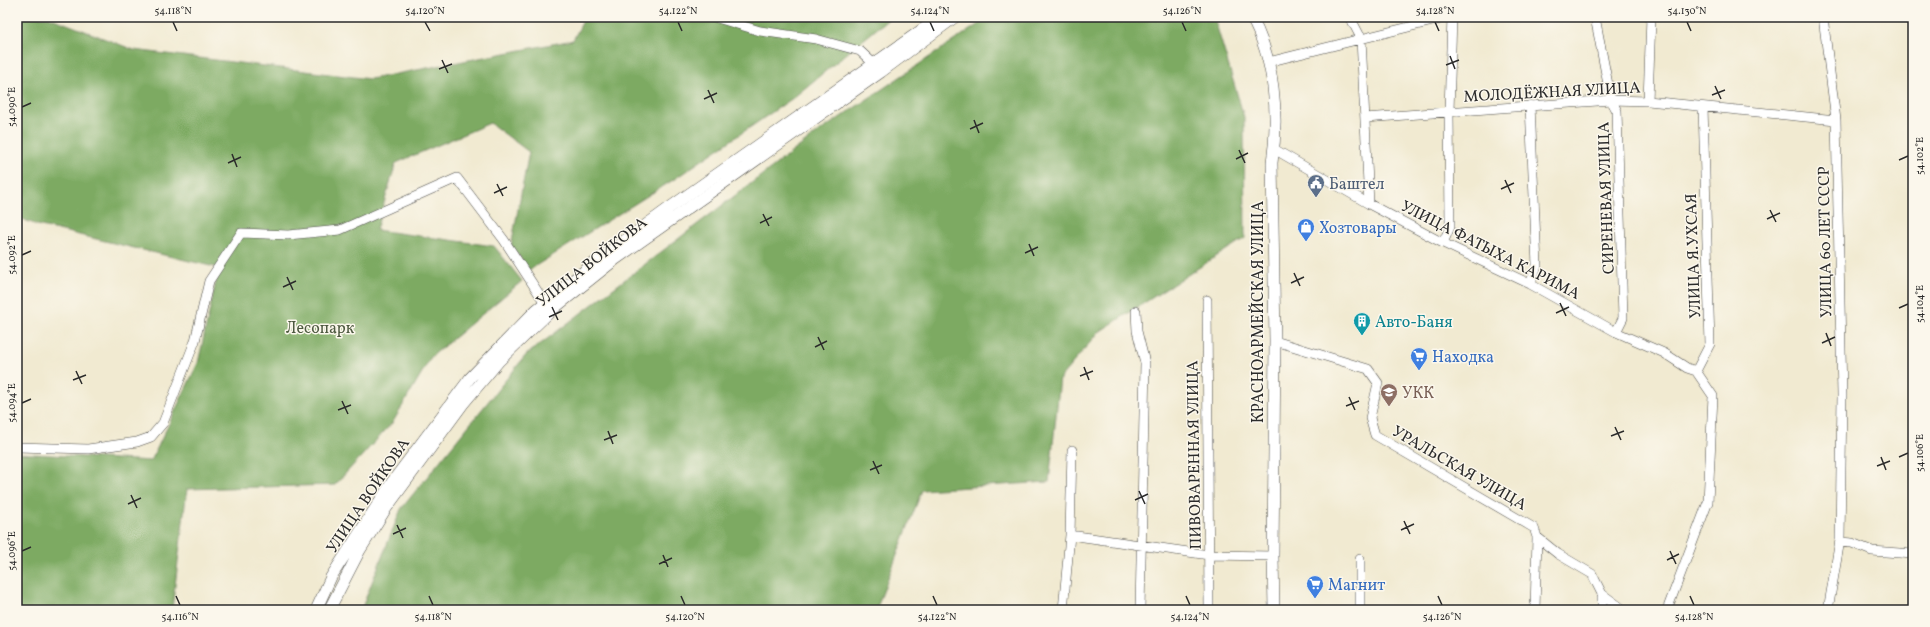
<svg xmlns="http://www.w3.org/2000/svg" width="1930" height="627" font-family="Vollkorn,serif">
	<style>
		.forest { fill: #7daa62; stroke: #546a46 }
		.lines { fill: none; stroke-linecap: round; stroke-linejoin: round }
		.minor-casing { stroke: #494844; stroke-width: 10 }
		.major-casing { stroke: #494844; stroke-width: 12 }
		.minor { stroke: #fff; stroke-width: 9 }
		.major { stroke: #fff; stroke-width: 11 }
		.ticks { fill: none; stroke: #2b2b2b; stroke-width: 1.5 }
		.labels { text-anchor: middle; stroke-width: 3; stroke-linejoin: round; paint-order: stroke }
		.street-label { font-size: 16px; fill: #2b2b2b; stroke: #fbf7ec }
		.service-label { font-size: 16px; fill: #4e5e75; stroke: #fbf7ec; text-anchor: start }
		.shop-label { font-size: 16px; fill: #366cbe; stroke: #fbf7ec; text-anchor: start }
		.culture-label { font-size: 16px; fill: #0d838f; stroke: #fbf7ec; text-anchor: start }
		.park-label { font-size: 16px; fill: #4d5940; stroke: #fbf7ec }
		.education-label { font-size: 16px; fill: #785e54; stroke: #fbf7ec; text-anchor: start }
		.neatline { fill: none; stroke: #2b2b2b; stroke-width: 1.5 }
		.ticks-label { font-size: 10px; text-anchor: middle; fill: #2b2b2b }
	</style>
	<rect width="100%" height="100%" fill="#fbf7ec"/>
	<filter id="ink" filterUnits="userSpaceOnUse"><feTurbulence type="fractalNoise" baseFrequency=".025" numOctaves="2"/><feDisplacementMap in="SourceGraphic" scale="8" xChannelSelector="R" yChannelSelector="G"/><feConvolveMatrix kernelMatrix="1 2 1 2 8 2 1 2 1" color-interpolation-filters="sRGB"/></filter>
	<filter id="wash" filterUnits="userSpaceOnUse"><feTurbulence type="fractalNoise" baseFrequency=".012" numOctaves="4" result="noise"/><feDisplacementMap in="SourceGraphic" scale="16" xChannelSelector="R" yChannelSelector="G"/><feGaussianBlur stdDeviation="0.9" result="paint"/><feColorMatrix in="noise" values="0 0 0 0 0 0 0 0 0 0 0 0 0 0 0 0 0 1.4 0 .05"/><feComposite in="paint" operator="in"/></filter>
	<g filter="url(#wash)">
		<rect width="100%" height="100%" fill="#f1ead1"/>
		<path class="forest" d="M17 17H49L134 50 370 79 573 40 585 17H891L793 98 673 180 529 270 511 246 529 152 490 123 396 163 376 230 494 246 522 281 431 357 393 422 335 485 187 489 172 610H19L17 608V453L151 461 198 363 219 268 37 225 17 217Z
			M989 17H1214L1244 117 1245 238 1099 332 1060 378 1049 482 922 490 876 610H361L401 509 526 355 817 133Z"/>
	</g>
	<g filter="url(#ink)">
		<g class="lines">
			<g class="minor-casing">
				<path id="minor" d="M714 17 760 31 816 39 860 51 874 64
					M1350 17 1361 38 1369 204
					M1595 17 1611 100 1617 111 1623 318 1616 332
					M1823 17 1836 120 1842 395 1840 540 1828 610
					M1268 62 1449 17
					M1648 101 1651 17
					M1365 118 1611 100 1648 101 1836 120
					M1274 149 1369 204 1443 243 1530 284 1616 332 1664 353 1687 368 1696 371
					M1443 243 1450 227 1449 111 1452 17
					M1530 284 1537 266 1530 105
					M1207 300 1209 610
					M1136 311 1137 331 1145 363 1140 610
					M1275 341 1368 369 1378 383 1370 418 1375 435 1534 528 1537 537 1558 554 1592 574 1602 594V610
					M17 447 88 449 137 442 151 437 163 423 195 341 209 281 241 233 288 235 340 230 457 178 504 240 545 303
					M1070 535 1209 555 1273 556
					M1840 542 1852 543 1872 551 1913 554
					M1360 559V610
					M1602 594 1624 610
					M1063 610 1070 535 1072 450
					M1535 610 1537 537
					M1667 610 1708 502 1713 396 1696 371 1710 344 1703 107"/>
			</g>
			<g class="major-casing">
				<path id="major" d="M1251 17C1275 59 1279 116 1272 163L1275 341 1273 556 1274 610
					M316 610 331 577 392 482 470 378 536 310 598 260 669 208 940 17
					M329 610 360 550 385 510 463 404 499 361 531 330 552 310 616 259 881 72 955 17"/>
			</g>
			<use href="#minor" class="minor"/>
			<use href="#major" class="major"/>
		</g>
	</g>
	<path class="ticks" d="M173 22 177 31M425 22 430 31M678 22 682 31M930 22 934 31M1182 22 1186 31M1435 22 1439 31M1687 22 1691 31M1450 56 1455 69M442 60 448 73M1446 65 1459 60M439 69 452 64M1715 86 1721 99M708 90 714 103M1712 95 1725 90M704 99 717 93M22 107 31 103M974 120 979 133M970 129 983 123M1239 150 1245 163M232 154 237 167M1236 159 1248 153M1899 160 1908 156M228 163 241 157M1505 180 1511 193M497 184 503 196M1501 189 1514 183M494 193 507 187M1770 210 1776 222M763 214 769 226M1767 219 1780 213M760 223 772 217M1029 244 1034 256M1025 253 1038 247M22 255 31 251M1294 273 1300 286M287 277 293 290M1291 283 1304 277M283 287 296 281M1560 303 1566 316M552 307 558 320M1899 308 1908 304M1556 313 1569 307M549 317 562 311M1826 333 1831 346M818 337 824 350M1822 343 1835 337M815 347 827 341M1084 367 1089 380M76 371 82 384M1080 376 1093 371M73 380 86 375M1349 397 1355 410M342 401 348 414M22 403 31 399M1346 406 1359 401M338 410 351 405M1615 427 1621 440M608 431 613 444M1611 436 1624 431M604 440 617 435M1881 457 1886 470M1899 457 1908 453M873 461 879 474M1877 466 1890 461M870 470 882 465M1139 491 1145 504M131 495 137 508M1135 500 1148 494M128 504 141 498M1404 521 1410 534M397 525 403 538M1401 530 1414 524M393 534 406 528M22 551 31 547M1670 551 1676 564M663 555 668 567M1667 560 1679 554M659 564 672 558M176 596 180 605M429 596 433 605M681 596 685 605M933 596 937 605M1186 596 1190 605M1438 596 1442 605M1690 596 1694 605"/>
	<defs>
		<g id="civic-pin" transform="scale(0.9)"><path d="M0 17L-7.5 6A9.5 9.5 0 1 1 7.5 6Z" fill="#5c6f8a" stroke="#fbf7ec"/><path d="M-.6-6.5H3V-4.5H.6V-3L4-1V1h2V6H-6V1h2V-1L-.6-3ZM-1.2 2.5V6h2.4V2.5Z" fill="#fff"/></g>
		<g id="shop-pin" transform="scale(0.9)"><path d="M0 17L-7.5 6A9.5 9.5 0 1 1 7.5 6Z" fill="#3f7fe0" stroke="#fbf7ec"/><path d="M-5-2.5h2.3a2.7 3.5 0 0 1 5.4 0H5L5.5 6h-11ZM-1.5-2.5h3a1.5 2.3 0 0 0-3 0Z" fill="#fff"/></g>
		<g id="building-pin" transform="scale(0.9)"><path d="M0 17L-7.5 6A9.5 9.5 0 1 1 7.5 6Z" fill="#0f9aa8" stroke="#fbf7ec"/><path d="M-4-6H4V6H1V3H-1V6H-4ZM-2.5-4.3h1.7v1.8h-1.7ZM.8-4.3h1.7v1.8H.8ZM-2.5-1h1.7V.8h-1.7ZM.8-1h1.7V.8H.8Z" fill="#fff"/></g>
		<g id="supermarket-pin" transform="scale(0.9)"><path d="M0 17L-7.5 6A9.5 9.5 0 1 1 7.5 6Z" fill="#3f7fe0" stroke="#fbf7ec"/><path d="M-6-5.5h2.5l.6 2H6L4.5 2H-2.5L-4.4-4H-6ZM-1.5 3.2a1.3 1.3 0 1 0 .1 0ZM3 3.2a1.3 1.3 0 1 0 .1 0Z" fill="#fff"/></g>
		<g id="university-pin" transform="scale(0.9)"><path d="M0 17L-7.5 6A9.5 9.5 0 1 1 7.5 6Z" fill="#8d6e63" stroke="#fbf7ec"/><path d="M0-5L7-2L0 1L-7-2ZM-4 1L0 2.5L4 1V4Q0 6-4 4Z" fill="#fff"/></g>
	</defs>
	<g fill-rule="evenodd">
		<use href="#civic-pin" x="1316" y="183"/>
		<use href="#shop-pin" x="1306" y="227"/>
		<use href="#building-pin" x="1362" y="321"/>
		<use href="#supermarket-pin" x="1419" y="356"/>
		<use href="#university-pin" x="1389" y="392"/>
		<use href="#supermarket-pin" x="1315" y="584"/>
	</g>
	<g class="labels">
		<g class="street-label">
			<text transform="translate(1552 91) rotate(-3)" y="6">МОЛОДЁЖНАЯ УЛИЦА</text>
			<text transform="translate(1605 198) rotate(-92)" y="6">СИРЕНЕВАЯ УЛИЦА</text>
			<text transform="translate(1824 242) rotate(-91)" y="6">УЛИЦА 60 ЛЕТ СССР</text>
			<text transform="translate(1491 249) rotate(27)" y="6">УЛИЦА ФАТЫХА КАРИМА</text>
			<text transform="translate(1692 256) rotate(-92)" y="6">УЛИЦА Я.УХСАЯ</text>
			<text transform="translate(591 261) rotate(-38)" y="6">УЛИЦА ВОЙКОВА</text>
			<text transform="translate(1257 312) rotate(-90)" y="6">КРАСНОАРМЕЙСКАЯ УЛИЦА</text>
			<text transform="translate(1193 455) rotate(-91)" y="6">ПИВОВАРЕННАЯ УЛИЦА</text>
			<text transform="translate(1460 467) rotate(30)" y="6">УРАЛЬСКАЯ УЛИЦА</text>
			<text transform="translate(367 495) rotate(-56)" y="6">УЛИЦА ВОЙКОВА</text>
		</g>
		<g class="service-label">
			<text x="1329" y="189">Баштел</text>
		</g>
		<g class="shop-label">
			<text x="1319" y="233">Хозтовары</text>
			<text x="1432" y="362">Находка</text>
			<text x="1328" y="590">Магнит</text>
		</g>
		<g class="culture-label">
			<text x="1375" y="327">Авто-Баня</text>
		</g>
		<g class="park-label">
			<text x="320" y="333">Лесопарк</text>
		</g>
		<g class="education-label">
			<text x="1402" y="398">УКК</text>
		</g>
	</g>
	<rect width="1930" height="627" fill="none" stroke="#fbf7ec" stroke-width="44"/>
	<rect x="22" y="22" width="1886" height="583" class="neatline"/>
	<g class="ticks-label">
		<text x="173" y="14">54.118°N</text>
		<text x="425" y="14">54.120°N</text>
		<text x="678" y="14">54.122°N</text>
		<text x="930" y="14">54.124°N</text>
		<text x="1182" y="14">54.126°N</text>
		<text x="1435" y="14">54.128°N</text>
		<text x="1687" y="14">54.130°N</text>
		<text transform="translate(11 107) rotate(-90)" y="4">54.090°E</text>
		<text transform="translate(1919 156) rotate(-90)" y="4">54.102°E</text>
		<text transform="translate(11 255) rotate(-90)" y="4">54.092°E</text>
		<text transform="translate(1919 304) rotate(-90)" y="4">54.104°E</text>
		<text transform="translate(11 403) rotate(-90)" y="4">54.094°E</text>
		<text transform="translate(1919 453) rotate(-90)" y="4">54.106°E</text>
		<text transform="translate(11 551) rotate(-90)" y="4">54.096°E</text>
		<text x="180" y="620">54.116°N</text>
		<text x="433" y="620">54.118°N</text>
		<text x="685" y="620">54.120°N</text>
		<text x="937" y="620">54.122°N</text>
		<text x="1190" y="620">54.124°N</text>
		<text x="1442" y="620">54.126°N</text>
		<text x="1694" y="620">54.128°N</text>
	</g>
</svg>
